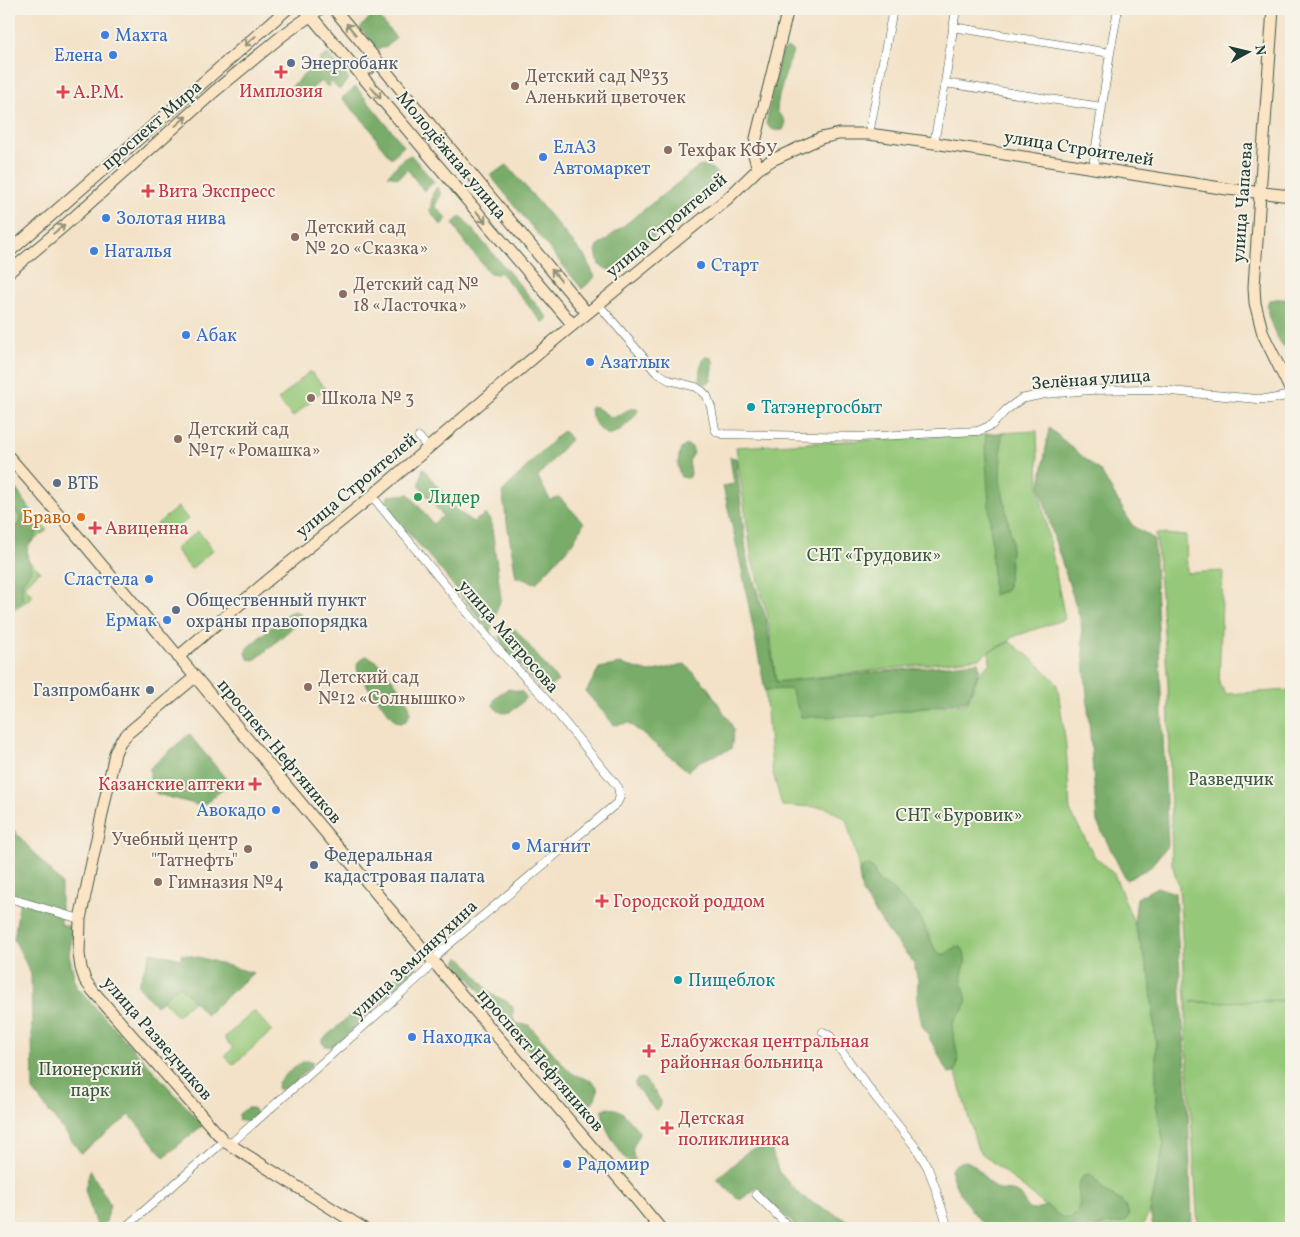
<svg xmlns="http://www.w3.org/2000/svg" width="1300" height="1237" font-family="Vollkorn,serif">
	<style>
		.green { fill: #95c878; stroke: #5a8256 }
		.forest { fill: #78ac68; stroke: #4c744e }
		.lines { fill: none; stroke-linecap: round; stroke-linejoin: round }
		.street-casing { stroke: #3f564a; stroke-width: 9 }
		.secondary-casing { stroke: #3f564a; stroke-width: 13 }
		.street { stroke: #fff; stroke-width: 8 }
		.secondary { stroke: #fce5c4; stroke-width: 11 }
		.oneway { stroke: #8e917c }
		.shop-dot { fill: #3f7fe0; stroke: #f7f3e8; stroke-width: 2 }
		.service-dot { fill: #5c6f8a; stroke: #f7f3e8; stroke-width: 2 }
		.health-dot { fill: #e0444e; stroke: #f7f3e8; stroke-width: 2 }
		.education-dot { fill: #8d6e63; stroke: #f7f3e8; stroke-width: 2 }
		.culture-dot { fill: #0f9aa8; stroke: #f7f3e8; stroke-width: 2 }
		.leisure-dot { fill: #2e9e5b; stroke: #f7f3e8; stroke-width: 2 }
		.food-dot { fill: #e8710a; stroke: #f7f3e8; stroke-width: 2 }
		.labels { text-anchor: middle; stroke-width: 4; stroke-linejoin: round; paint-order: stroke }
		.shop-label { font-size: 18px; fill: #366cbe; stroke: #f7f3e8; text-anchor: start }
		.service-label { font-size: 18px; fill: #4e5e75; stroke: #f7f3e8; text-anchor: start }
		.education-label { font-size: 18px; fill: #785e54; stroke: #f7f3e8; text-anchor: start }
		.health-label { font-size: 18px; fill: #be3a42; stroke: #f7f3e8; text-anchor: start }
		.street-label { font-size: 18px; fill: #1f3d34; stroke: #f7f3e8 }
		.culture-label { font-size: 18px; fill: #0d838f; stroke: #f7f3e8; text-anchor: start }
		.leisure-label { font-size: 18px; fill: #27864d; stroke: #f7f3e8; text-anchor: start }
		.food-label { font-size: 18px; fill: #c56008; stroke: #f7f3e8; text-anchor: end }
		.park-label { font-size: 18px; fill: #375942; stroke: #f7f3e8 }
	</style>
	<rect width="100%" height="100%" fill="#f7f3e8"/>
	<filter id="ink" filterUnits="userSpaceOnUse"><feTurbulence type="fractalNoise" baseFrequency=".02" numOctaves="2"/><feDisplacementMap in="SourceGraphic" scale="10" xChannelSelector="R" yChannelSelector="G"/><feConvolveMatrix kernelMatrix="1 2 1 2 8 2 1 2 1" color-interpolation-filters="sRGB"/></filter>
	<filter id="wash" filterUnits="userSpaceOnUse"><feTurbulence type="fractalNoise" baseFrequency=".0096" numOctaves="4" result="noise"/><feDisplacementMap in="SourceGraphic" scale="20" xChannelSelector="R" yChannelSelector="G"/><feGaussianBlur stdDeviation="1.12" result="paint"/><feColorMatrix in="noise" values="0 0 0 0 0 0 0 0 0 0 0 0 0 0 0 0 0 1.4 0 .05"/><feComposite in="paint" operator="in"/></filter>
	<g filter="url(#wash)">
		<rect width="100%" height="100%" fill="#f3e2c8"/>
		<path class="green" d="M310 371 325 388 293 417 278 400Z
			M1037 431 1039 488 1065 619 1010 638V641L989 651 980 658 776 682 768 617 752 560 736 447Z
			M9 484 47 530 19 552 40 571 24 586 33 596 9 614Z
			M178 507 188 519 166 537 156 525Z
			M198 531 213 550 191 569 175 549Z
			M1156 533 1186 536 1187 573 1223 571 1219 684 1226 694 1291 690V1000L1191 1002 1291 1001V1228H1198L1186 1036V1002L1179 887 1172 864 1168 684Z
			M1010 642 1037 663 1057 683 1066 746 1070 811 1095 857 1114 874 1134 923 1150 977 1156 1045V1104L1164 1144 1150 1211 1141 1228H1072L978 1150 941 1021 929 974 862 889 856 855 846 819 825 807 782 806 772 769 765 690 791 689 873 716 916 708 967 704 979 673 990 663 989 651Z
			M179 985 194 1001 177 1016 163 1000Z
			M254 1011 272 1031 233 1065 225 1056 233 1048 224 1038Z"/>
		<path class="forest" d="M375 12 396 38 387 47 378 49 360 28Z
			M788 48 793 51 792 54C787 71 777 94 777 112 783 117 788 122 783 130 775 131 771 130 766 124L780 57 783 51Z
			M328 54 349 79 339 90 331 81 328 87 321 81 304 95 292 86 309 70 317 72 320 59Z
			M356 87 404 146 391 158 378 142 371 129 342 98Z
			M411 155 434 182 424 191 407 169 399 178 388 175 403 159Z
			M507 165 585 257 595 277 582 289 490 175Z
			M704 166C715 168 719 174 719 185L619 265 609 270 599 265 596 251 598 246 698 167Z
			M437 187 441 195 435 206 447 219 441 225 430 211 433 193Z
			M461 216 548 318 543 323 500 272 496 275 494 273 490 274 460 236 453 223Z
			M1277 299H1285L1291 303V347L1283 346C1276 337 1263 311 1269 300Z
			M705 357 712 358 714 364 711 381 705 384 700 380C699 372 700 364 705 357Z
			M592 407H596L612 418C621 415 628 408 637 408L638 411C633 419 618 436 607 434 603 433 600 429 597 426 594 421 590 414 590 408Z
			M1049 428 1101 472 1132 525 1154 539 1168 845 1149 868 1126 880 1097 822 1081 621 1054 538 1040 486Z
			M563 430 571 439 538 477 550 500 559 497 584 523 572 544 536 583 516 577 502 492Z
			M1002 433 1000 480 1012 540 1008 586 1005 591 993 595V584L991 535 985 446 986 434Z
			M686 445 692 447 694 453 689 461 691 473 690 477 687 478 681 477C676 467 678 459 681 449Z
			M730 457 736 458 747 560 766 618 776 682 978 662 980 668 967 701 916 708 873 716 801 717 791 689 765 690 742 570 723 486 734 484Z
			M423 468 456 510 473 522 486 514 491 520 501 598 490 632 441 570 386 507 388 496 409 494 433 524 443 516 419 486Z
			M9 480C16 490 38 516 38 526 39 535 31 540 28 547 25 555 30 562 31 570L22 584V600L20 603 9 608V529L17 526 21 520 20 517 9 503Z
			M295 611 300 613 301 620 260 656 254 660 248 659 246 653 248 647 288 613Z
			M508 627 516 630 558 681 543 691 503 647 500 636Z
			M366 656C369 657 371 657 373 659 383 665 410 699 410 710 411 713 408 718 406 721L400 723 394 720 360 677C355 667 356 661 366 656Z
			M620 664 650 672 685 664 706 685 730 722 734 730 731 749 700 761 688 771 629 723 614 725 586 692 599 668Z
			M509 689 522 692 526 697C518 708 504 722 493 705 495 695 500 693 509 689Z
			M189 734 230 784 202 806 157 794 150 785V768Z
			M9 825 61 883V924L74 928 69 954 76 986 203 1125 164 1157 130 1115 81 1153 33 1091 31 974 14 939 20 899 9 890Z
			M867 865 873 869 878 881 889 887 913 909 921 919 935 949 940 954H946L956 946 962 948C970 962 961 968 962 982 963 989 968 997 966 1004 964 1012 954 1018 952 1027 952 1030 954 1035 954 1038 957 1050 960 1061 955 1072L949 1073 945 1069 940 1057 922 1025 917 1000 918 981 914 963 889 933 865 897 862 892 860 880 859 873 862 868Z
			M1157 887 1175 893 1188 1107 1192 1228H1153L1150 1211 1164 1144 1156 1104V1045L1150 977 1134 923 1137 898Z
			M151 952 181 959 182 954 202 958 253 973 206 1015 179 985 156 1006 138 986Z
			M459 957 464 960 491 994 506 1001 511 1005 513 1008V1017L516 1023 519 1024 529 1025 568 1070C571 1072 574 1075 578 1076 588 1080 602 1082 596 1096 593 1103 588 1107 582 1109L576 1107 456 962Z
			M411 963 417 964 416 970 339 1042C334 1047 327 1049 322 1043V1040C345 1020 367 1000 391 982 398 976 403 968 411 963Z
			M305 1061H312L313 1064 292 1085 280 1090 277 1088 278 1082 294 1067Z
			M641 1078 644 1079C650 1087 668 1102 657 1110L654 1109 636 1087 635 1083 636 1080Z
			M247 1108H253L256 1113 252 1119 247 1122 238 1120 239 1114Z
			M606 1108 616 1109 622 1112 639 1131C639 1144 627 1145 636 1161L634 1164 631 1165C621 1154 599 1123 603 1109Z
			M770 1146 779 1172 801 1196 852 1223 856 1228H797L757 1188 740 1200 716 1179 735 1163 748 1151Z
			M966 1161C980 1166 984 1180 995 1188 1003 1193 1013 1188 1021 1195 1024 1198 1025 1204 1028 1209L1034 1210 1046 1206C1056 1210 1060 1222 1073 1217 1075 1214 1078 1210 1079 1206 1081 1192 1073 1190 1084 1175L1090 1174C1096 1178 1098 1184 1103 1189 1113 1200 1123 1196 1129 1214L1126 1221C1115 1226 1104 1223 1093 1228H988C975 1217 951 1186 951 1169 955 1164 959 1162 966 1161Z
			M90 1170 110 1204 106 1222 96 1226 85 1189Z"/>
	</g>
	<g filter="url(#ink)">
		<g class="lines">
			<g class="street-casing">
				<path id="street" d="M953 27 1110 53
					M945 83 1102 107
					M869 134 893 9
					M934 143 945 83 956 9
					M1097 169 1094 160 1110 53 1118 9
					M598 304 656 372 669 380 696 387 702 391 707 396 711 407 715 429 717 432 723 434 859 437 978 431 992 425 1006 410 1021 399 1045 394 1090 390 1149 389 1257 399H1271L1291 395
					M419 437 428 448
					M9 898 80 919
					M823 1032 830 1036 877 1099 917 1149 928 1168 935 1187 948 1228
					M229 1145 425 972 441 951 617 803 620 797 618 787 543 696 496 647 372 496
					M756 1194 790 1228
					M128 1225 224 1141"/>
			</g>
			<g class="secondary-casing">
				<path id="secondary" d="M305 9 573 325
					M334 9 587 313
					M1273 9 1260 194 1254 287 1255 303 1263 334 1291 391
					M357 70 369 68C373 65 375 61 373 56
					M758 169 754 155 756 138 788 9
					M9 252 287 9
					M9 272 64 226 215 91 283 35 320 9
					M9 457 75 533 443 973 627 1188 660 1228
					M178 657 267 581 372 496 546 347 727 199 758 169 772 160 821 138 839 134H869L934 143 1227 189 1291 196
					M195 677 128 733 120 742 115 753 80 919 79 954 81 968 85 980 93 991 224 1141 363 1228"/>
			</g>
			<use href="#street" class="street"/>
			<use href="#secondary" class="secondary"/>
		</g>
		<defs><path id="oneway-shaft" d="M-6 0H5M1.5-3L5.5 0L1.5 3" fill="none" stroke-width="1.6" stroke-linecap="round" stroke-linejoin="round" transform="scale(1.25)"/></defs>
		<g class="oneway">
			<use href="#oneway-shaft" transform="translate(351 29) rotate(-130)"/>
			<use href="#oneway-shaft" transform="translate(250 41) rotate(139)"/>
			<use href="#oneway-shaft" transform="translate(376 93) rotate(50)"/>
			<use href="#oneway-shaft" transform="translate(181 121) rotate(-41)"/>
			<use href="#oneway-shaft" transform="translate(481 217) rotate(50)"/>
			<use href="#oneway-shaft" transform="translate(59 229) rotate(-39)"/>
			<use href="#oneway-shaft" transform="translate(556 275) rotate(-130)"/>
		</g>
	</g>
	<g class="shop-dot">
		<circle cx="105" cy="35" r="5"/>
		<circle cx="113" cy="55" r="5"/>
		<circle cx="543" cy="157" r="5"/>
		<circle cx="106" cy="218" r="5"/>
		<circle cx="94" cy="251" r="5"/>
		<circle cx="701" cy="265" r="5"/>
		<circle cx="186" cy="335" r="5"/>
		<circle cx="590" cy="362" r="5"/>
		<circle cx="149" cy="579" r="5"/>
		<circle cx="167" cy="620" r="5"/>
		<circle cx="276" cy="810" r="5"/>
		<circle cx="516" cy="846" r="5"/>
		<circle cx="412" cy="1037" r="5"/>
		<circle cx="567" cy="1164" r="5"/>
	</g>
	<g class="service-dot">
		<circle cx="291" cy="63" r="5"/>
		<circle cx="57" cy="483" r="5"/>
		<circle cx="176" cy="610" r="5"/>
		<circle cx="150" cy="690" r="5"/>
		<circle cx="314" cy="865" r="5"/>
	</g>
	<g class="health-dot">
		<path d="M278.5 64.5h5v5h5v5h-5v5h-5v-5h-5v-5h5z"/>
		<path d="M60.5 84.5h5v5h5v5h-5v5h-5v-5h-5v-5h5z"/>
		<path d="M145.5 183.5h5v5h5v5h-5v5h-5v-5h-5v-5h5z"/>
		<path d="M92.5 520.5h5v5h5v5h-5v5h-5v-5h-5v-5h5z"/>
		<path d="M252.5 776.5h5v5h5v5h-5v5h-5v-5h-5v-5h5z"/>
		<path d="M599.5 893.5h5v5h5v5h-5v5h-5v-5h-5v-5h5z"/>
		<path d="M646.5 1043.5h5v5h5v5h-5v5h-5v-5h-5v-5h5z"/>
		<path d="M664.5 1120.5h5v5h5v5h-5v5h-5v-5h-5v-5h5z"/>
	</g>
	<g class="education-dot">
		<circle cx="515" cy="86" r="5"/>
		<circle cx="668" cy="150" r="5"/>
		<circle cx="295" cy="237" r="5"/>
		<circle cx="343" cy="294" r="5"/>
		<circle cx="311" cy="398" r="5"/>
		<circle cx="178" cy="439" r="5"/>
		<circle cx="308" cy="687" r="5"/>
		<circle cx="248" cy="849" r="5"/>
		<circle cx="158" cy="882" r="5"/>
	</g>
	<g class="culture-dot">
		<circle cx="751" cy="407" r="5"/>
		<circle cx="678" cy="980" r="5"/>
	</g>
	<circle class="leisure-dot" cx="418" cy="497" r="5"/>
	<circle class="food-dot" cx="81" cy="517" r="5"/>
	<g class="labels">
		<g class="shop-label">
			<text x="115" y="41">Махта</text>
			<text x="103" y="61" text-anchor="end">Елена</text>
			<text x="553" y="153">ЕлАЗ<tspan x="553" dy="21">Автомаркет</tspan></text>
			<text x="116" y="224">Золотая нива</text>
			<text x="104" y="257">Наталья</text>
			<text x="711" y="271">Старт</text>
			<text x="196" y="341">Абак</text>
			<text x="600" y="368">Азатлык</text>
			<text x="139" y="585" text-anchor="end">Сластела</text>
			<text x="157" y="626" text-anchor="end">Ермак</text>
			<text x="266" y="816" text-anchor="end">Авокадо</text>
			<text x="526" y="852">Магнит</text>
			<text x="422" y="1043">Находка</text>
			<text x="577" y="1170">Радомир</text>
		</g>
		<g class="service-label">
			<text x="301" y="69">Энергобанк</text>
			<text x="67" y="489">ВТБ</text>
			<text x="186" y="606">Общественный пункт<tspan x="186" dy="21">охраны правопорядка</tspan></text>
			<text x="140" y="696" text-anchor="end">Газпромбанк</text>
			<text x="324" y="861">Федеральная<tspan x="324" dy="21">кадастровая палата</tspan></text>
		</g>
		<g class="education-label">
			<text x="525" y="82">Детский сад №33<tspan x="525" dy="21">Аленький цветочек</tspan></text>
			<text x="678" y="156">Техфак КФУ</text>
			<text x="305" y="233">Детский сад<tspan x="305" dy="21">№ 20 «Сказка»</tspan></text>
			<text x="353" y="290">Детский сад №<tspan x="353" dy="21">18 «Ласточка»</tspan></text>
			<text x="321" y="404">Школа № 3</text>
			<text x="188" y="435">Детский сад<tspan x="188" dy="21">№17 «Ромашка»</tspan></text>
			<text x="318" y="683">Детский сад<tspan x="318" dy="21">№12 «Солнышко»</tspan></text>
			<text x="238" y="845" text-anchor="end">Учебный центр<tspan x="238" dy="21">"Татнефть"</tspan></text>
			<text x="168" y="888">Гимназия №4</text>
		</g>
		<g class="health-label">
			<text x="281" y="97" text-anchor="middle">Имплозия</text>
			<text x="73" y="98">А.Р.М.</text>
			<text x="158" y="197">Вита Экспресс</text>
			<text x="105" y="534">Авиценна</text>
			<text x="245" y="790" text-anchor="end">Казанские аптеки</text>
			<text x="613" y="907">Городской роддом</text>
			<text x="660" y="1047">Елабужская центральная<tspan x="660" dy="21">районная больница</tspan></text>
			<text x="678" y="1124">Детская<tspan x="678" dy="21">поликлиника</tspan></text>
		</g>
		<g class="street-label">
			<text transform="translate(151 125) rotate(-41)" y="6">проспект Мира</text>
			<text transform="translate(1079 148) rotate(9)" y="6">улица Строителей</text>
			<text transform="translate(452 155) rotate(50)" y="6">Молодёжная улица</text>
			<text transform="translate(1242 202) rotate(-86)" y="6">улица Чапаева</text>
			<text transform="translate(666 225) rotate(-40)" y="6">улица Строителей</text>
			<text transform="translate(1091 379) rotate(-4)" y="6">Зелёная улица</text>
			<text transform="translate(356 485) rotate(-40)" y="6">улица Строителей</text>
			<text transform="translate(509 636) rotate(49)" y="6">улица Матросова</text>
			<text transform="translate(280 751) rotate(50)" y="6">проспект Нефтяников</text>
			<text transform="translate(414 959) rotate(-43)" y="6">улица Землянухина</text>
			<text transform="translate(158 1038) rotate(49)" y="6">улица Разведчиков</text>
			<text transform="translate(541 1060) rotate(49)" y="6">проспект Нефтяников</text>
		</g>
		<g class="culture-label">
			<text x="761" y="413">Татэнергосбыт</text>
			<text x="688" y="986">Пищеблок</text>
		</g>
		<g class="leisure-label">
			<text x="428" y="503">Лидер</text>
		</g>
		<g class="food-label">
			<text x="71" y="523">Браво</text>
		</g>
		<g class="park-label">
			<text x="874" y="561">СНТ «Трудовик»</text>
			<text x="1231" y="785">Разведчик</text>
			<text x="959" y="821">СНТ «Буровик»</text>
			<text x="90" y="1075">Пионерский<tspan x="90" dy="21">парк</tspan></text>
		</g>
	</g>
	<rect width="1300" height="1237" fill="none" stroke="#f7f3e8" stroke-width="30"/>
	<g transform="translate(1248 52) rotate(82)" stroke="#f7f3e8" stroke-width="4" paint-order="stroke">
	<path d="M0-4L9 19L0 12L-9 19Z" fill="#1f3d34"/>
	<text y="-8" font-size="14" font-weight="bold" text-anchor="middle" fill="#1f3d34">N</text>
	</g>
</svg>
